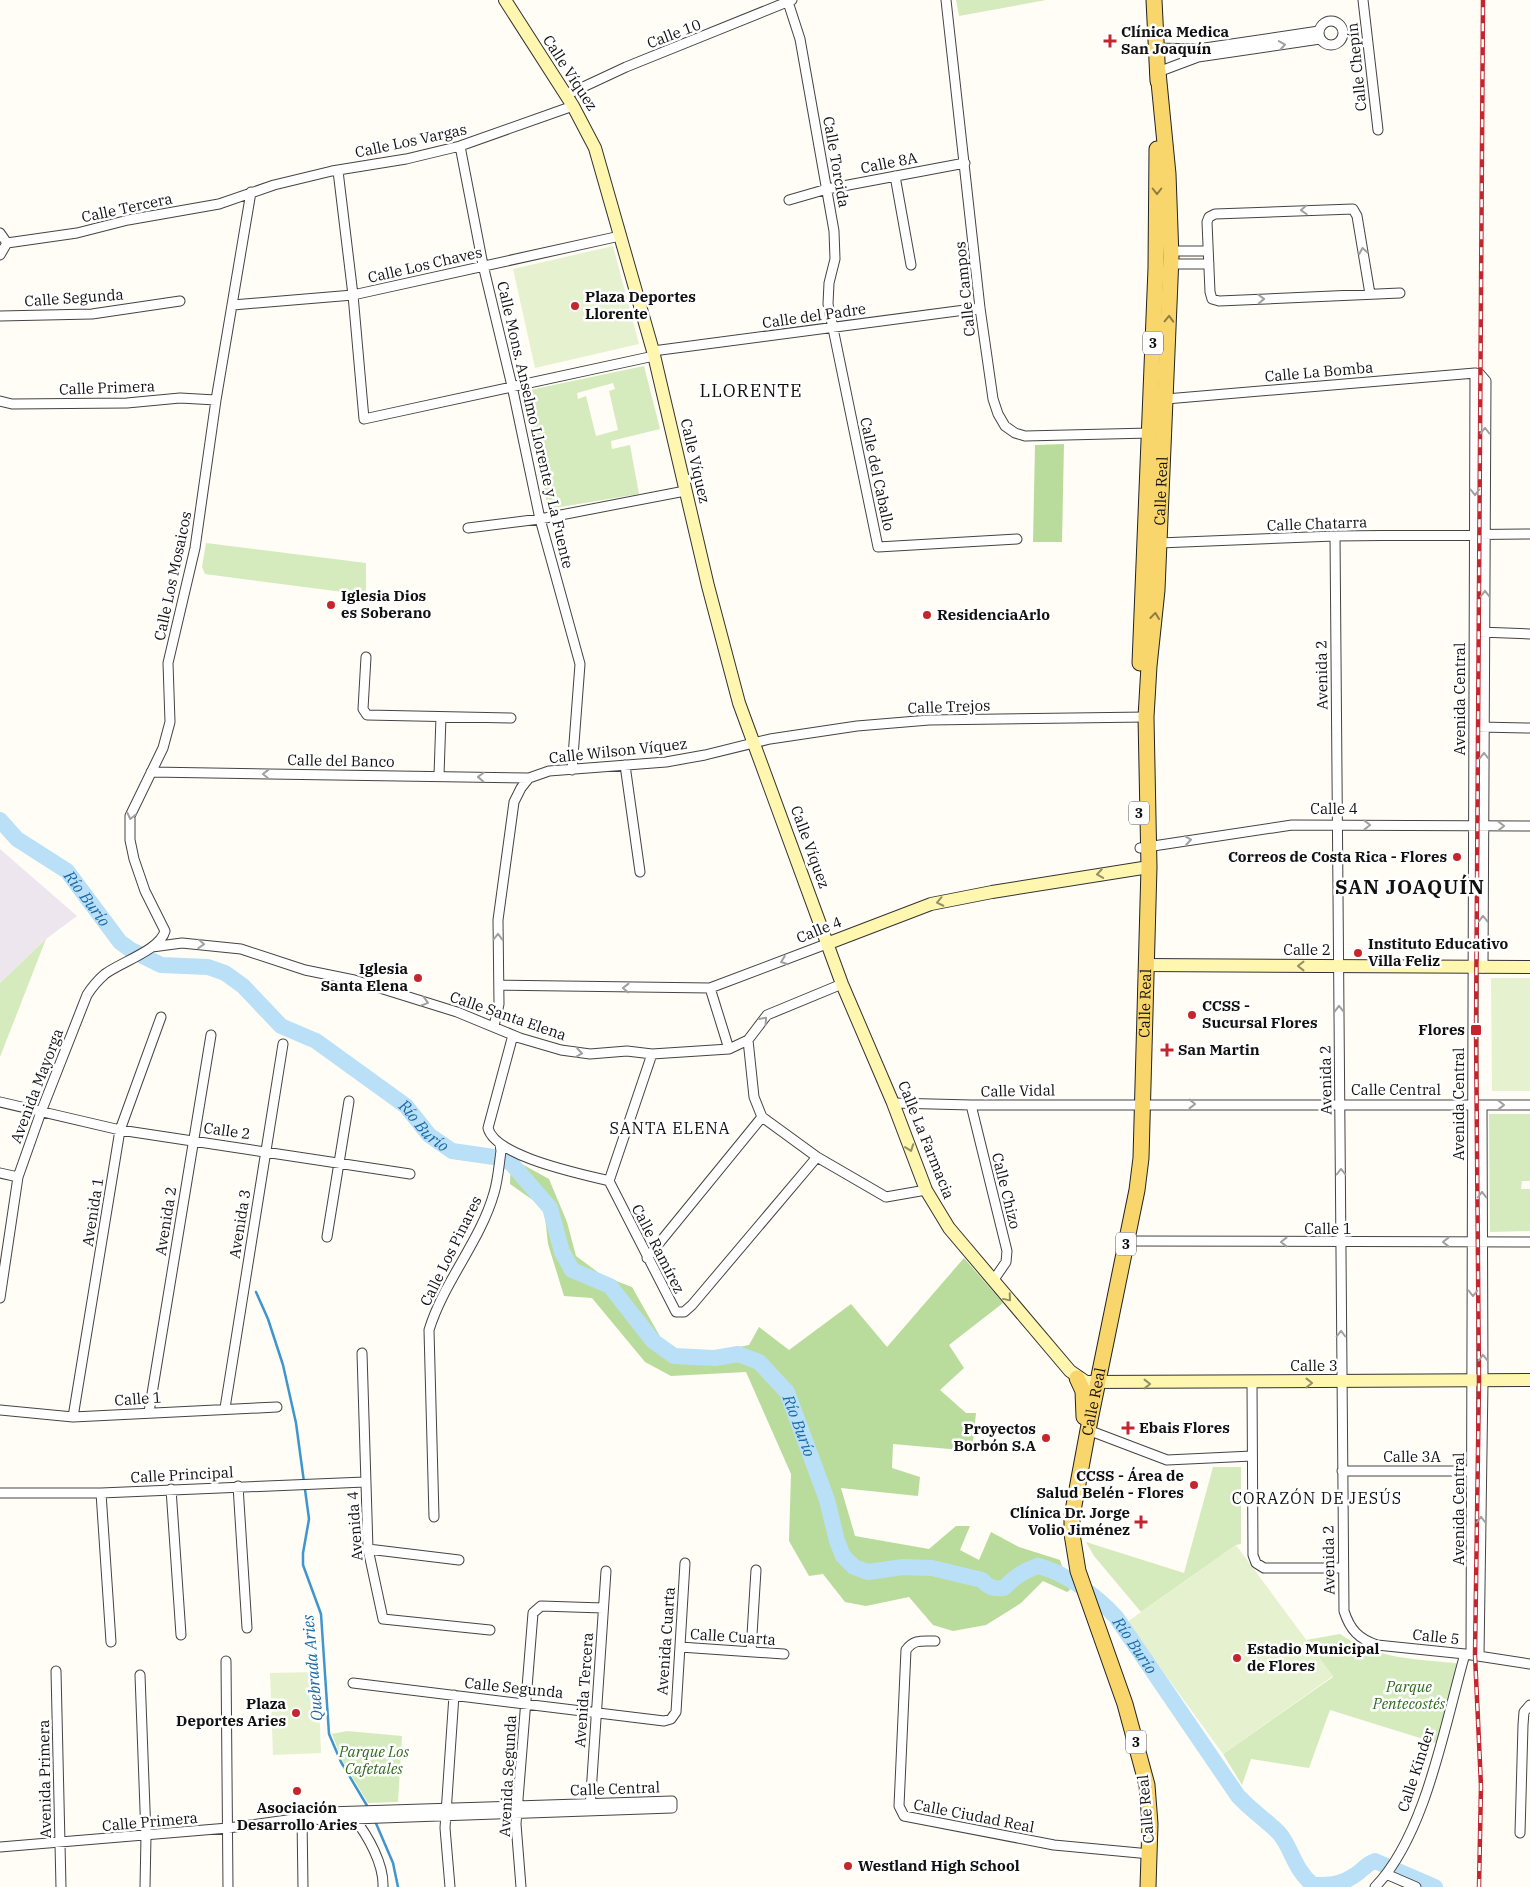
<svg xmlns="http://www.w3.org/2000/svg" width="1530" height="1887" font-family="'IBM Plex Serif',serif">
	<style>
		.industrial { fill: #eee6ef }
		.green { fill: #d5ebbd; fill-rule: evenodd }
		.forest { fill: #b9dc9c }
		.pitch { fill: #e6f2cf }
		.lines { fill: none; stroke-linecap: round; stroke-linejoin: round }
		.stream { stroke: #3f96cf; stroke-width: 2.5 }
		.river { stroke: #b9e0f7; stroke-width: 16 }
		.street-casing { stroke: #444; stroke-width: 11 }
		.secondary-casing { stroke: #333; stroke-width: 14 }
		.primary-casing { stroke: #222; stroke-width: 17 }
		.street { stroke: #fff; stroke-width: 9 }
		.secondary { stroke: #fff6b0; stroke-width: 12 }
		.primary { stroke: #f9d66b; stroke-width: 15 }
		.rail-casing { stroke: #c4262e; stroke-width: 4.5 }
		.rail { stroke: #fff; stroke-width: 2.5; stroke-dasharray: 8; stroke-linecap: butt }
		.oneway { stroke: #a0a0a0 }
		.oneway2 { stroke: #917d42 }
		.oneway3 { stroke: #948f68 }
		.poi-dot { fill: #c4262e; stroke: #fff; stroke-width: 2 }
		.labels { text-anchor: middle; stroke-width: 5; stroke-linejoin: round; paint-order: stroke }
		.shield { fill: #fff; stroke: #585858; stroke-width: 1 }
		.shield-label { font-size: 14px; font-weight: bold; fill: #111 }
		.poi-label { font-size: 15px; font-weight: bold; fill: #111; stroke: #fff; text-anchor: start }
		.street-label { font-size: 15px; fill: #111; stroke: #fff }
		.park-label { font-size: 15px; font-style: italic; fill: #2f6b1f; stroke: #fff }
		.water-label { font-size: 16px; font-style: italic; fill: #1768a6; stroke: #fff }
		.neighbourhood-label { font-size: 16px; letter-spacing: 1px; fill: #111; stroke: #fff }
		.quarter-label { font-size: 18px; letter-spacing: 1px; fill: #111; stroke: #fff }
		.district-label { font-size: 20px; font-weight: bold; letter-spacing: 1px; fill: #111; stroke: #fff }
	</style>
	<rect width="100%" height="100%" fill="#fffdf5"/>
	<path class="industrial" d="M0 849 77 916 46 939 0 983Z"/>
	<path class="green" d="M956 0H1046L959 16Z
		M644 366 660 429 611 441 612 449 630 445 639 494 548 509 525 391ZM613 383 615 389 609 391 618 430 596 436 586 396 578 399 577 393Z
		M206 543 366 563V595L205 574 202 567Z
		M46 939 0 1057V983Z
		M1489 1114H1530V1181H1522L1521 1189H1530V1231L1490 1232Z
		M1213 1467H1241V1544L1236 1545 1141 1612 1094 1556 1086 1542 1184 1573Z
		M1340 1634C1377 1660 1419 1659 1462 1664L1436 1743 1330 1710 1309 1768 1251 1759 1242 1785 1223 1754 1333 1677 1306 1640Z
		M347 1731 402 1736 398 1802 368 1803 343 1762 332 1734Z"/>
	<path class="forest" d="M1064 444 1062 542H1033L1035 445Z
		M511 1158 549 1179 567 1222 576 1256 603 1276 632 1287 662 1340 679 1354 694 1356 749 1345 759 1327 789 1350 851 1304 887 1347 964 1258 1003 1303 949 1345 964 1368 940 1390 966 1413H976L972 1451 893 1444 892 1468 920 1477 918 1496 841 1488 855 1536 929 1549 956 1526H970L960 1550 979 1560 991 1532 1019 1547 1060 1560 1070 1590 1067 1592 1043 1581 1021 1603 986 1625 953 1631 933 1625 909 1597 866 1606 845 1602 823 1574 809 1576 789 1541 791 1474 746 1372 671 1376 645 1362 592 1298 564 1296 548 1244 544 1208 510 1184Z"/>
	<path class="pitch" d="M613 246 639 344 535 368 513 269Z
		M1491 978H1530V1091H1492Z
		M1236 1545 1333 1676 1223 1754 1127 1622Z
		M318 1672 321 1753 273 1755 270 1673Z"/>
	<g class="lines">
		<path class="stream" d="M256 1292 268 1319 283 1365 296 1423 309 1519 303 1553V1565L321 1614 329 1734 341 1762 369 1809
			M375 1821 393 1863 398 1887"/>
		<path class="river" id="s1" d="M0 820 17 839 67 871 120 942 131 950 161 965 208 967 225 973 243 986 281 1026 316 1041 406 1106 429 1135 452 1151 494 1157 511 1163 550 1208 562 1252 572 1270 610 1286 653 1341 674 1356 715 1358 738 1354 759 1362 787 1392 827 1500 837 1541 843 1556 854 1567 868 1572 903 1567 932 1568 982 1580C989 1588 994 1589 1004 1588 1013 1578 1025 1570 1038 1566 1065 1572 1098 1597 1116 1617L1238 1796C1251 1810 1266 1820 1279 1833 1292 1848 1293 1868 1313 1885 1329 1885 1341 1885 1355 1875 1363 1870 1366 1864 1375 1861L1435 1887"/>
		<g class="street-casing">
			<path id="street" d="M946 0 980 308 993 399 998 414 1005 426 1015 433 1025 436 1150 433
				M1363 0 1378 130
				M788 2 800 39 834 231 835 259 829 283 828 304 878 547 1017 539
				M1319 33a12 12 0 1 1 24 0a12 12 0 1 1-24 0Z
				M1157 48 1198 49 1319 31
				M1158 72 1198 57 1320 39
				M566 95 626 67 792 0
				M460 146 483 265 512 386 540 519 580 664 572 770
				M338 171 353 295 364 419 654 356
				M895 176 911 265
				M789 200 827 189 965 163
				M0 233 7 243
				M7 243 77 233 128 220 219 204 274 185 332 171 406 159 460 146 573 106
				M1170 251H1208
				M0 255 7 243
				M1170 264H1209
				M1370 294 1357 216 1353 209 1215 214 1209 217 1207 222 1210 292 1212 299 1219 301 1400 293
				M233 305 353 295 620 236
				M0 316 92 314 180 301
				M653 351 980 308
				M1475 373 1480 374 1486 381 1483 968
				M1166 399 1475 373
				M0 401 12 404 127 403 180 398 216 400
				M468 528 540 519 685 491
				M1335 536 1344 1611C1350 1630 1359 1639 1377 1645L1465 1654 1530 1664
				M1159 543 1335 536 1530 534
				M1480 632 1530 634
				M366 657 363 709 367 715 511 718
				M1479 727 1530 728
				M625 765 640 872
				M151 772 529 778
				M439 775 441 717
				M1140 848 1292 825 1530 826
				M152 947 182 943 241 949 305 970 354 980 457 1012 520 1038 561 1050 590 1054 627 1051 652 1054 729 1049 748 1040 767 1015 842 984
				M499 985 710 988 829 943
				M710 988 729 1049
				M494 1026 499 1004 498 920 514 802 521 788 529 778 549 771 666 762 705 755 770 739 857 726 929 720 1146 717
				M513 1035 488 1128C495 1157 582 1174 609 1181
				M748 1040 754 1097 762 1117 817 1157 886 1197 926 1190
				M652 1054 609 1181 676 1312H684L692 1305 817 1157
				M0 1102 120 1130 410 1174
				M893 1103 971 1105H1530
				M971 1105 1007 1251 1006 1262 993 1281
				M0 1173 18 1177
				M327 1237 349 1101
				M1126 1241 1530 1242
				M647 1258 762 1117
				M0 1298 18 1177 41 1112 87 995C92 987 97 981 105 974 121 962 160 950 165 931L145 891 134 859 130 840V816L163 748 170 722 168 663 195 548 216 400 251 192
				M362 1353 368 1549 383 1619 490 1630
				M1252 1383 1253 1555 1256 1563 1264 1568H1342
				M225 1408 283 1044
				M0 1410 73 1417 277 1407
				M149 1412 211 1035
				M73 1417 120 1130 161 1017
				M1088 1430 1167 1460 1252 1456
				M1342 1471H1476
				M238 1486 247 1628
				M171 1489 181 1635
				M0 1493H101L365 1482
				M101 1493 111 1642
				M434 1517 429 1330C444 1281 480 1242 494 1193 498 1180 499 1165 501 1151L500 1144
				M368 1549 459 1560
				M935 1641C922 1641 914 1639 906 1650L899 1806 904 1816 1054 1845 1150 1854
				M680 1647 784 1654
				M751 1651 756 1570
				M1471 1655 1475 373
				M1479 1656 1483 1382 1482 1105
				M226 1661 228 1887
				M56 1671 61 1887
				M140 1675 146 1836 145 1887
				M353 1683 664 1721 671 1719 676 1712 685 1563
				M590 1808 606 1571
				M302 1818 303 1887
				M354 1818C368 1836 384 1864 383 1887
				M1520 1833 1523 1725 1524 1712 1530 1705
				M0 1847 228 1828 302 1818 327 1812 672 1801V1808L325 1820 302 1818
				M1386 1874 1416 1887
				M450 1887 445 1828 454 1695
				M521 1887 516 1824 533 1613 541 1606 603 1608
				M1375 1887C1426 1835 1445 1723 1465 1654"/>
		</g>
		<g class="secondary-casing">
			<path id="secondary" d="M505 0 573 106 595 148 653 351 708 586 739 703 842 984 893 1103 926 1190 949 1228 1070 1371 1086 1382 1530 1380
				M829 943 931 904 992 892 1149 867
				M1145 965 1530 967"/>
		</g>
		<g class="primary-casing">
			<g id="primary">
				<path d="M1154 0 1158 81"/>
				<path d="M1140 663 1156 268 1157 149"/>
				<path d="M1077 1378 1083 1391 1084 1417"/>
				<path id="s2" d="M1148 1887 1150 1824 1147 1785 1125 1704 1078 1571 1072 1534V1516L1088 1430 1137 1190 1141 1158 1149 867 1146 717 1149 666 1157 590 1171 257 1168 174 1158 72"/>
			</g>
		</g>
		<use href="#street" class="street"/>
		<use href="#secondary" class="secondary"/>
		<use href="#primary" class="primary"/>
		<g class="rail-casing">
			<path id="rail" d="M1479 1887 1481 1786 1475 1655 1479 1382 1476 1030 1483 0"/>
		</g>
		<use href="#rail" class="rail"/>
	</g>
	<defs><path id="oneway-chevron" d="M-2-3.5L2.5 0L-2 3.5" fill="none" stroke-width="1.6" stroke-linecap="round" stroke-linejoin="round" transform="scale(1.25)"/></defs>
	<g class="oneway">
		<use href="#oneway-chevron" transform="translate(1282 45) rotate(-9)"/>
		<use href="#oneway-chevron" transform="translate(1304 210) rotate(177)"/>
		<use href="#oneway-chevron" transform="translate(1363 251) rotate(-100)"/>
		<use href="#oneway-chevron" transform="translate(1261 299) rotate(-2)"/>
		<use href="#oneway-chevron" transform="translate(1485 431) rotate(-90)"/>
		<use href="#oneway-chevron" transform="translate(1475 492) rotate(90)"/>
		<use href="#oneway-chevron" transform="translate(1485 594) rotate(-90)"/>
		<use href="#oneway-chevron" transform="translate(1484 756) rotate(-90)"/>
		<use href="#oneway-chevron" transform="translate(266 774) rotate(-179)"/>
		<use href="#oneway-chevron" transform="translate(481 777) rotate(-178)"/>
		<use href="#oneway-chevron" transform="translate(131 816) rotate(103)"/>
		<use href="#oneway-chevron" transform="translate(1367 825)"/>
		<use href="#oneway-chevron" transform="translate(1501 826)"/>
		<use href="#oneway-chevron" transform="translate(1188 840) rotate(-9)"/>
		<use href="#oneway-chevron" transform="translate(1483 919) rotate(-91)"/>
		<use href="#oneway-chevron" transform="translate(498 937) rotate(-89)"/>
		<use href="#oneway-chevron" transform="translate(201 944) rotate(3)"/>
		<use href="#oneway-chevron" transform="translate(784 961) rotate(160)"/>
		<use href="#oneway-chevron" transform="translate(626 988) rotate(-179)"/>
		<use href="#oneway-chevron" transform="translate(425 1002) rotate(17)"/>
		<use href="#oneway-chevron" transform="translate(1339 1009) rotate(-91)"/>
		<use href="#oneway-chevron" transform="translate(764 1020) rotate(-48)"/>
		<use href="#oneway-chevron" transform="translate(579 1053) rotate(8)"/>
		<use href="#oneway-chevron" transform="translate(1192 1104)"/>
		<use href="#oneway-chevron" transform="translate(1501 1105)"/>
		<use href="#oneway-chevron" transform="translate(1341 1172) rotate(-90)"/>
		<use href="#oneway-chevron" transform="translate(1482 1195) rotate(-90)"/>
		<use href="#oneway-chevron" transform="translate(1284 1242) rotate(-180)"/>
		<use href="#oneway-chevron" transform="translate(1446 1242) rotate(180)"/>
		<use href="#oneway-chevron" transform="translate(1473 1293) rotate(90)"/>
		<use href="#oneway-chevron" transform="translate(1341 1334) rotate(-90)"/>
		<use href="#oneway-chevron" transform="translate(1483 1358) rotate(-91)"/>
		<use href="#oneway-chevron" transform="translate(1481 1520) rotate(-90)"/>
	</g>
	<g class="oneway2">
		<use href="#oneway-chevron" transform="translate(1157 191) rotate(90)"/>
		<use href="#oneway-chevron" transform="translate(1169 319) rotate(-88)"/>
		<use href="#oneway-chevron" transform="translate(1155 616) rotate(-84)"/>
	</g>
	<g class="oneway3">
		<use href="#oneway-chevron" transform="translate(1100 874) rotate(171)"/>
		<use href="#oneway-chevron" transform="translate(940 902) rotate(168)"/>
		<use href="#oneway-chevron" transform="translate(1301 966) rotate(-180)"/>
		<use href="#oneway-chevron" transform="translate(910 1148) rotate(70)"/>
		<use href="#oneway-chevron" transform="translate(1008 1298) rotate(50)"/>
		<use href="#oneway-chevron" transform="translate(1309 1383)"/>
		<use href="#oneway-chevron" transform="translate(1147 1384)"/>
	</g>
	<g class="poi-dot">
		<path d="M1107.5 33.5h5v5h5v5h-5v5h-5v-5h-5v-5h5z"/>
		<circle cx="575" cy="306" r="5"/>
		<circle cx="331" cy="605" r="5"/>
		<circle cx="927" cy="615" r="5"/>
		<circle cx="1457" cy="857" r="5"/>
		<circle cx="1358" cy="953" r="5"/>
		<circle cx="418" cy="978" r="5"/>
		<circle cx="1192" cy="1015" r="5"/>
		<rect x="1470" y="1024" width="12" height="12" rx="2.5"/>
		<path d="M1164.5 1042.5h5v5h5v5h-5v5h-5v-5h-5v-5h5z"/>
		<path d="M1125.5 1420.5h5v5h5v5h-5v5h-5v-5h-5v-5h5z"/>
		<circle cx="1046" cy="1438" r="5"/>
		<circle cx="1194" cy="1485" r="5"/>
		<path d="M1138.5 1514.5h5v5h5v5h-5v5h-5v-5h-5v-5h5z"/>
		<circle cx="1237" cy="1658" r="5"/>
		<circle cx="296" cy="1713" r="5"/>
		<circle cx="297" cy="1791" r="5"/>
		<circle cx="848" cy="1866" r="5"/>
	</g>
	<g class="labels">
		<g class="shield">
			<rect x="1143" y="331.5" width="20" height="23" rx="4"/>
			<rect x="1129" y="801.5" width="20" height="23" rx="4"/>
			<rect x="1116" y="1232.5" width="20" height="23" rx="4"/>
			<rect x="1126" y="1730.5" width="20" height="23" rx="4"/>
		</g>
		<g class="shield-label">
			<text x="1153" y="348">3</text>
			<text x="1139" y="818">3</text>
			<text x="1126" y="1249">3</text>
			<text x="1136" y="1747">3</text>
		</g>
		<g class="poi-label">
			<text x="1121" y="37">Clínica Medica<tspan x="1121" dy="17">San Joaquín</tspan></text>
			<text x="585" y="302">Plaza Deportes<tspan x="585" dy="17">Llorente</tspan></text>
			<text x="341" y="601">Iglesia Dios<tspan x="341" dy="17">es Soberano</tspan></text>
			<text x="937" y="620">ResidenciaArlo</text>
			<text x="1447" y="862" text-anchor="end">Correos de Costa Rica - Flores</text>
			<text x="1368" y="949">Instituto Educativo<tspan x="1368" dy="17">Villa Feliz</tspan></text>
			<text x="408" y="974" text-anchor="end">Iglesia<tspan x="408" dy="17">Santa Elena</tspan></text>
			<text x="1202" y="1011">CCSS -<tspan x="1202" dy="17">Sucursal Flores</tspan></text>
			<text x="1465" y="1035" text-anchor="end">Flores</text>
			<text x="1178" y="1055">San Martin</text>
			<text x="1139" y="1433">Ebais Flores</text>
			<text x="1036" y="1434" text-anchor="end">Proyectos<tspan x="1036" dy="17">Borbón S.A</tspan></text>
			<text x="1184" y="1481" text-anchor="end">CCSS - Área de<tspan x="1184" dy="17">Salud Belén - Flores</tspan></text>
			<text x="1130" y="1518" text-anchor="end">Clínica Dr. Jorge<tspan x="1130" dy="17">Volio Jiménez</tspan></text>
			<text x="1247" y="1654">Estadio Municipal<tspan x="1247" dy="17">de Flores</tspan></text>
			<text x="286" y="1709" text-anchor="end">Plaza<tspan x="286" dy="17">Deportes Aries</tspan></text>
			<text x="297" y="1813" text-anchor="middle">Asociación<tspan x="297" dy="17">Desarrollo Aries</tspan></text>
			<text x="858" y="1871">Westland High School</text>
		</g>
		<g class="street-label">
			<text transform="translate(674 34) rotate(-21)" y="5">Calle 10</text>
			<text transform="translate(1357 67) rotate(-96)" y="5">Calle Chepín</text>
			<text transform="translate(570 73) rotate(57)" y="5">Calle Víquez</text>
			<text transform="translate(411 141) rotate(-12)" y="5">Calle Los Vargas</text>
			<text transform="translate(836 162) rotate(80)" y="5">Calle Torcida</text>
			<text transform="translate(889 163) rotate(-11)" y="5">Calle 8A</text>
			<text transform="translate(127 208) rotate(-12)" y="5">Calle Tercera</text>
			<text transform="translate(425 265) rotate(-13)" y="5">Calle Los Chaves</text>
			<text transform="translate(965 289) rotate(-96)" y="5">Calle Campos</text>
			<text transform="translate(74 298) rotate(-4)" y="5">Calle Segunda</text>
			<text transform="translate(814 316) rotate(-8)" y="5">Calle del Padre</text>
			<text transform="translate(1319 372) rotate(-5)" y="5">Calle La Bomba</text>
			<text transform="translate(107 388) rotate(-2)" y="5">Calle Primera</text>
			<text transform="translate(535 425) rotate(77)" y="5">Calle Mons. Anselmo Llorente y La Fuente</text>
			<text transform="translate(695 461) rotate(77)" y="5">Calle Víquez</text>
			<text transform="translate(877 474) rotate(78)" y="5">Calle del Caballo</text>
			<text dy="5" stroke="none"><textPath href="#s2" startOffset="1415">Calle Real</textPath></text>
			<text transform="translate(1317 524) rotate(-2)" y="5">Calle Chatarra</text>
			<text transform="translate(173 576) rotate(-78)" y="5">Calle Los Mosaicos</text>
			<text transform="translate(1322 675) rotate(-91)" y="5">Avenida 2</text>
			<text transform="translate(1460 699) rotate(-90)" y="5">Avenida Central</text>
			<text transform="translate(949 707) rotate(-2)" y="5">Calle Trejos</text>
			<text transform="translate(618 751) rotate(-6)" y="5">Calle Wilson Víquez</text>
			<text transform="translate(341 761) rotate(1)" y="5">Calle del Banco</text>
			<text x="1334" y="814">Calle 4</text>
			<text transform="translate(810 847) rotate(70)" y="5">Calle Víquez</text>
			<text transform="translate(819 930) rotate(-22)" y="5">Calle 4</text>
			<text x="1307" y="955">Calle 2</text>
			<text dy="5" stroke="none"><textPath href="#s2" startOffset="902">Calle Real</textPath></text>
			<text transform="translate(508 1016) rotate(19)" y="5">Calle Santa Elena</text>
			<text transform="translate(1326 1080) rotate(-91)" y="5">Avenida 2</text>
			<text transform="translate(37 1086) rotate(-69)" y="5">Avenida Mayorga</text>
			<text x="1396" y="1095">Calle Central</text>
			<text transform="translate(1018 1091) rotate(-1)" y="5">Calle Vidal</text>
			<text transform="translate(1459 1104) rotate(-90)" y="5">Avenida Central</text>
			<text transform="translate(227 1131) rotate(8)" y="5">Calle 2</text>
			<text transform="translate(926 1140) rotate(68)" y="5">Calle La Farmacia</text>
			<text transform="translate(1006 1191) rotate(76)" y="5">Calle Chizo</text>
			<text transform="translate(93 1212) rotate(-81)" y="5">Avenida 1</text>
			<text transform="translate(166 1221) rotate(-81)" y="5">Avenida 2</text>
			<text transform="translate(240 1224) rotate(-81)" y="5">Avenida 3</text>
			<text x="1328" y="1234">Calle 1</text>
			<text transform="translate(658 1249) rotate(63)" y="5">Calle Ramírez</text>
			<text transform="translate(451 1251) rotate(-64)" y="5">Calle Los Pinares</text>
			<text x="1314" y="1371">Calle 3</text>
			<text transform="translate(138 1399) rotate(-4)" y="5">Calle 1</text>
			<text dy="5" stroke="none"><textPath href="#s2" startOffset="499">Calle Real</textPath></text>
			<text x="1412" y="1462">Calle 3A</text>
			<text transform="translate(182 1475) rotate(-3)" y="5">Calle Principal</text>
			<text transform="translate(1459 1509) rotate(-90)" y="5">Avenida Central</text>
			<text transform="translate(355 1526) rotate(-94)" y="5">Avenida 4</text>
			<text transform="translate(1329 1560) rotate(-91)" y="5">Avenida 2</text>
			<text transform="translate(733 1637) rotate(4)" y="5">Calle Cuarta</text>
			<text transform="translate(1436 1637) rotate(6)" y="5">Calle 5</text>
			<text transform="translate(666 1641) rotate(-86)" y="5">Avenida Cuarta</text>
			<text transform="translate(514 1688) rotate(6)" y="5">Calle Segunda</text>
			<text transform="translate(584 1690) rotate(-86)" y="5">Avenida Tercera</text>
			<text transform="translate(1416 1770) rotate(-72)" y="5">Calle Kinder</text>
			<text transform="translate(508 1776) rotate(-87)" y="5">Avenida Segunda</text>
			<text transform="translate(45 1779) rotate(-91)" y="5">Avenida Primera</text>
			<text transform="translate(615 1789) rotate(-2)" y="5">Calle Central</text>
			<text transform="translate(1146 1809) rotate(-95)" y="5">Calle Real</text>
			<text transform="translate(974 1816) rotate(11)" y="5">Calle Ciudad Real</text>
			<text transform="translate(150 1822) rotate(-5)" y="5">Calle Primera</text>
		</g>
		<g class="park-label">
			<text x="1409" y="1692">Parque<tspan x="1409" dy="17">Pentecostés</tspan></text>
			<text x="374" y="1757">Parque Los<tspan x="374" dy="17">Cafetales</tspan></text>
		</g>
		<g class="water-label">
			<text dy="6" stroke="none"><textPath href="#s1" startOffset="119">Río Burío</textPath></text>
			<text dy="6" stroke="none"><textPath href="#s1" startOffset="539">Río Burío</textPath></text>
			<text dy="6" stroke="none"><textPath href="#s1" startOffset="1064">Río Burío</textPath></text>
			<text dy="6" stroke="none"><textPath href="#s1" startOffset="1542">Río Burío</textPath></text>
			<text transform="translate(312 1668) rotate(-95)" y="6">Quebrada Aries</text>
		</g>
		<g class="neighbourhood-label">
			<text x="670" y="1134">SANTA ELENA</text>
			<text x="1317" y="1504">CORAZÓN DE JESÚS</text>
		</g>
		<g class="quarter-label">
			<text x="751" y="397">LLORENTE</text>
		</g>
		<g class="district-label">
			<text x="1410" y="894">SAN JOAQUÍN</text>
		</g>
	</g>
</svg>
